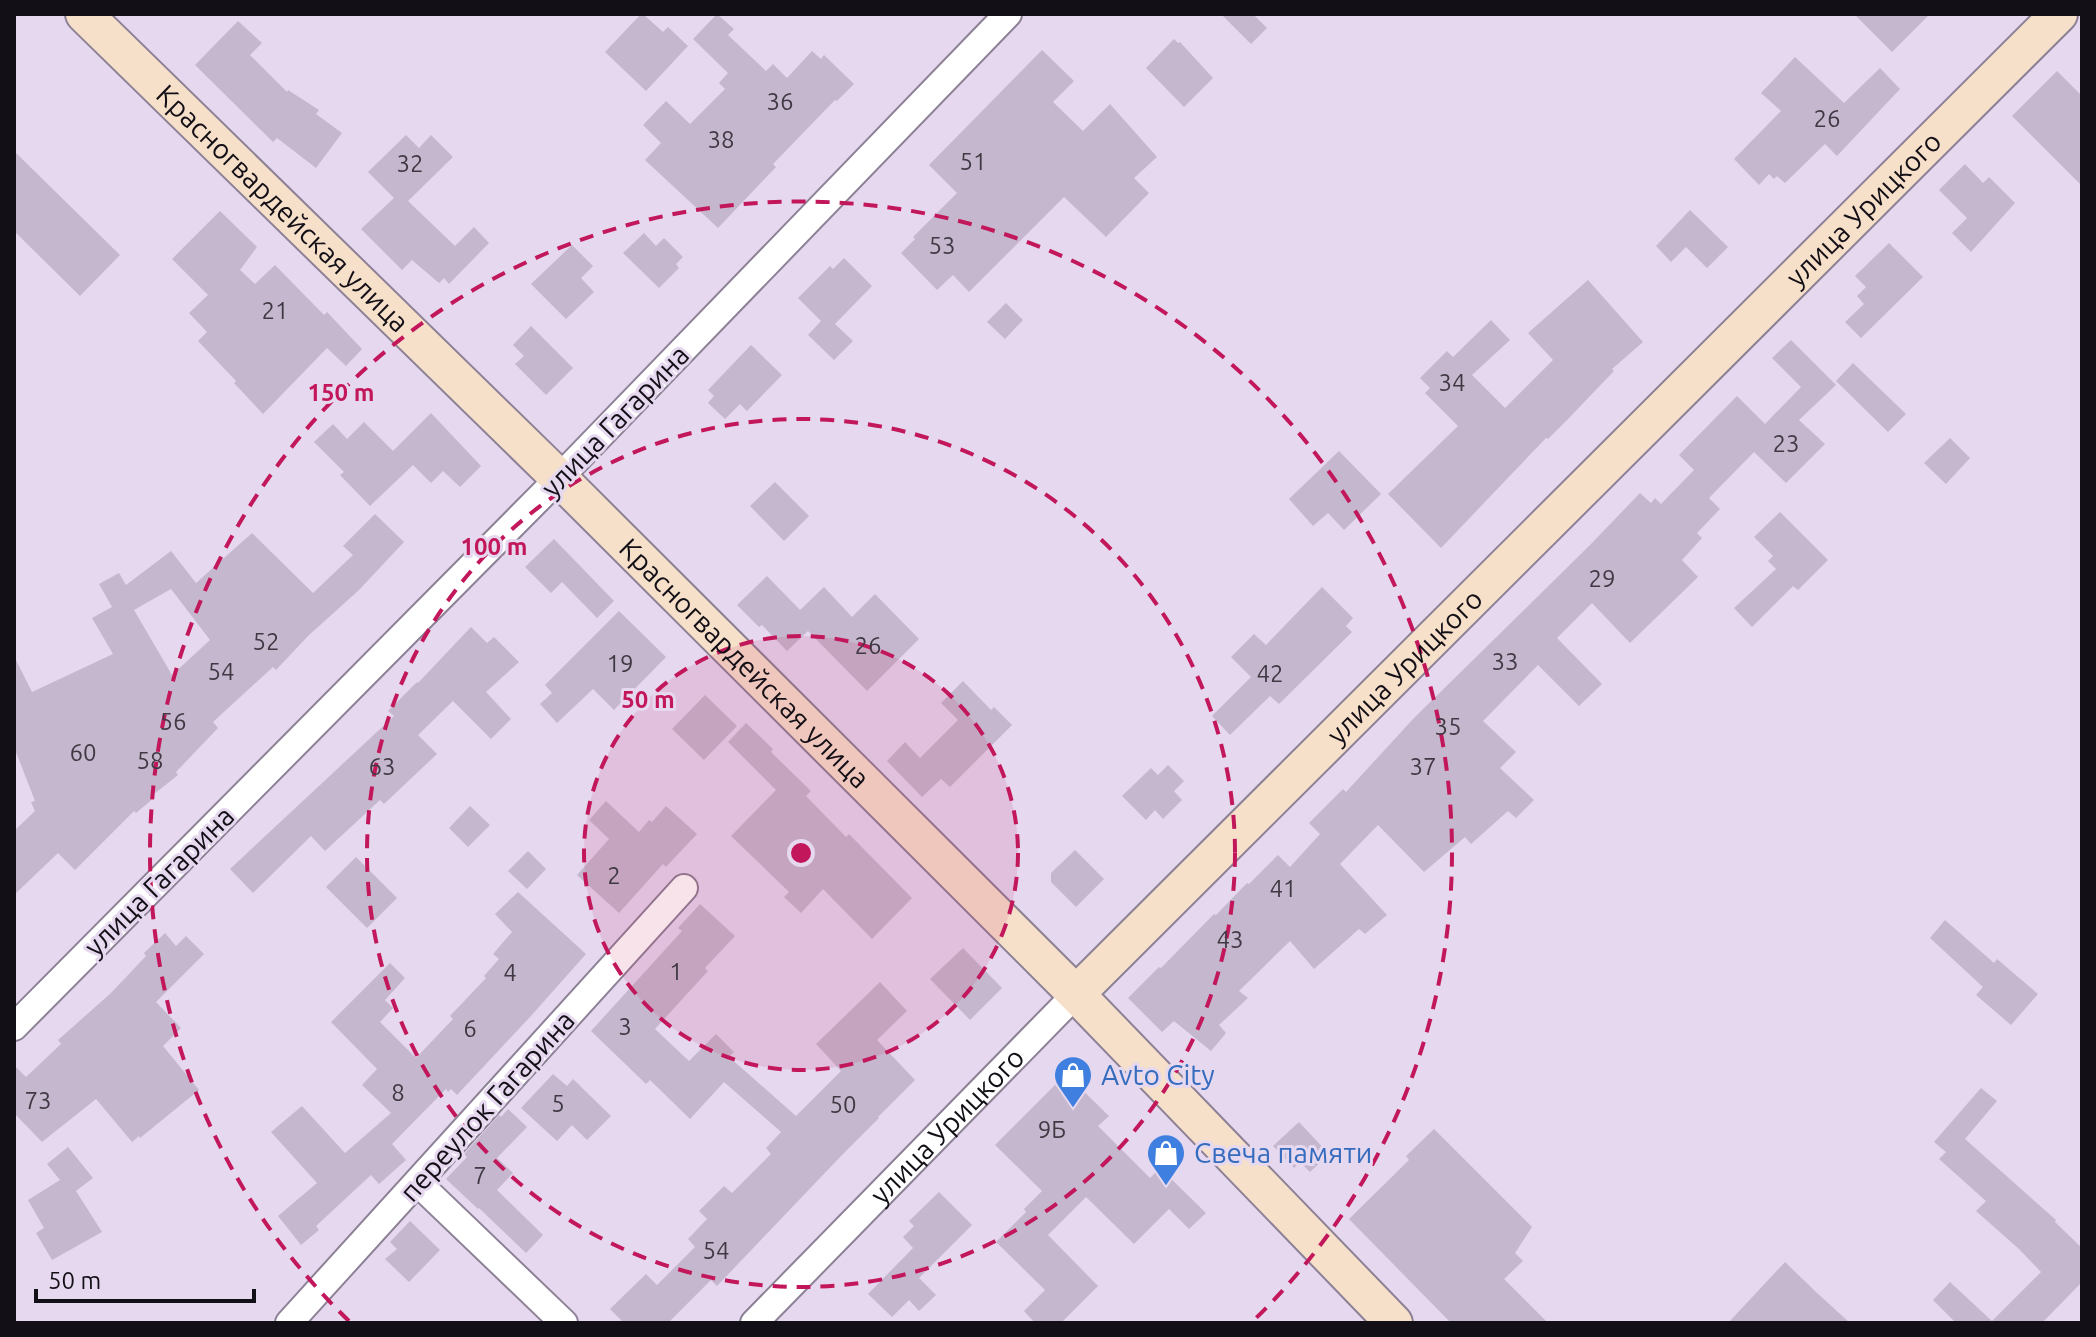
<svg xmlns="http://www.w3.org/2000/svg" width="2096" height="1337" font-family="Ubuntu,sans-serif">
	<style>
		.building { fill: #c5b8ce; fill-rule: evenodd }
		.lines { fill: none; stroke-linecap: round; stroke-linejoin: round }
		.street-casing { stroke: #8d8196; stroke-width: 30 }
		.secondary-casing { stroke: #8d8196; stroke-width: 40 }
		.street { stroke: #fff; stroke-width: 26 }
		.secondary { stroke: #f6e0ca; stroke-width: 36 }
		.ring { fill: none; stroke: #c2185b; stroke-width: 4; stroke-dasharray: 14 10 }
		.labels { text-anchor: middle; stroke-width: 6; stroke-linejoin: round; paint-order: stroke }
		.number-label { font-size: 24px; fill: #403944 }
		.street-label { font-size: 28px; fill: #130f16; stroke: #e5d8ef }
		.shop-label { font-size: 28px; fill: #366cbe; stroke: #e5d8ef; text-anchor: start }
		.centre { fill: #c2185b; stroke: #e5d8ef; stroke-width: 4 }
		.ring-label { font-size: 24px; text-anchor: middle; font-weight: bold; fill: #c2185b; stroke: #e5d8ef; stroke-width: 6; stroke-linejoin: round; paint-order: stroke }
	</style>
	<rect width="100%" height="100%" fill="#e5d8ef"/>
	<path class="building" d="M641 14H643L663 32 668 27 688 46 646 91 605 52Z
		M717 14 734 29 728 35 766 71 773 64 787 78 812 51 821 59 824 55 854 84 837 101 835 100 773 164 776 167 718 228 645 160 661 143 643 125 666 101 690 124 725 89 719 83 728 73 693 39Z
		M1221 14H1253L1267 28 1251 44Z
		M1854 14H1930L1892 52Z
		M238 21 262 43 250 55 287 92 288 90 319 110 316 114 342 133 316 168 277 138 273 142 195 65Z
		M1174 39 1178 43 1180 42 1213 78 1184 107 1146 68Z
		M1042 50 1074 81 1053 102 1083 131 1110 104 1157 157 1134 178 1149 193 1106 237 1064 197 969 292 953 275 937 290 901 253 915 239 913 237 957 193 929 165Z
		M1795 57 1844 103 1880 68 1900 89 1837 156 1825 144 1785 183 1777 176 1774 179 1769 174 1759 185 1734 159 1781 111 1761 93Z
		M2057 71 2082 96V186L2012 116Z
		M406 135 419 148 431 135 453 157 408 201 455 246 474 227 489 243 449 284 444 278 439 283 412 260 402 270 361 229 394 198 368 172Z
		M14 151 120 255 80 296 14 231Z
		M1965 164 1983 183 1989 177 2015 203 1971 252 1952 233 1967 218 1939 190Z
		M1690 210 1728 247 1707 268 1686 247 1671 262 1656 246Z
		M220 211 257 247 240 270 255 284 275 265 324 315 327 312 362 349 346 366 327 348 263 414 234 383 236 381 198 341 207 332 189 313 208 295 172 259Z
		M644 233 656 246 664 238 683 257 676 264 679 268 659 288 623 253Z
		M1889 243 1923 277 1861 338 1845 322 1864 304 1857 296 1866 287 1855 276Z
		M572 245 593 266 581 278 594 292 566 319 531 284Z
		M844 258 872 286 835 324 853 341 834 360 808 335 821 321 798 298 830 266 833 269Z
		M1588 280 1643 342 1612 369 1614 371 1569 418 1548 439 1546 438 1441 548 1388 494 1458 426 1425 393 1430 388 1420 378 1447 351 1453 357 1491 320 1510 340 1472 375 1505 408 1553 360 1528 333Z
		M1006 303 1023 320 1005 339 987 322Z
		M531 326 573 368 546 395 515 364 524 356 513 345Z
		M1791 340 1836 385 1799 420 1825 444 1786 483 1754 452 1709 498 1720 509 1697 533 1702 538 1682 560 1698 577 1630 643 1592 603 1557 638 1602 684 1579 706 1538 665 1483 721 1516 752 1500 768 1534 800 1516 818 1508 811 1471 844 1465 837 1424 872 1378 825 1340 864 1387 915 1365 934 1359 929 1314 969 1290 941 1239 991 1248 998 1219 1025 1226 1033 1211 1051 1174 1021 1162 1032 1128 998 1159 967 1161 968 1214 914 1216 915 1247 883 1249 884 1278 855 1290 867 1320 834 1309 823 1343 789 1346 792 1414 718 1590 545 1640 493 1651 503 1655 498 1661 504 1694 470 1679 455 1737 396 1765 424 1801 387 1772 358Z
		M751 345 782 375 747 411 740 404 725 419 708 403 714 396 708 390Z
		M1853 363 1906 414 1888 432 1836 381Z
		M431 413 481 466 460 487 443 471 431 483 413 465 370 506 340 475 344 472 314 442 333 424 347 439 364 422 393 451Z
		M1950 438 1970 458 1946 484 1924 463Z
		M1339 451 1381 494 1344 530 1328 513 1313 526 1289 499Z
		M775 482 809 516 784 541 750 506Z
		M1780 512 1828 560 1798 590 1793 586 1752 627 1734 608 1776 569 1768 561 1773 556 1754 537Z
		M375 514 404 542 359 590 308 636 276 670 273 667 213 722 218 728 176 772 178 775 153 795 155 797 136 813 134 811 75 870 58 853 14 895V831L35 811 31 802 35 801 14 747V656L32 692 113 654 92 618 112 607 99 584 119 573 126 585 171 551 196 583 252 533 313 593 353 555 343 546ZM171 589 210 640 172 675 134 610Z
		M554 539 614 601 597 618 562 582 551 593 525 567Z
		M767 576 800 610 824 587 852 617 875 594 919 639 867 691 808 631 787 651 762 625 759 627 737 605Z
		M1322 587 1353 618 1346 626 1352 632 1279 704 1270 696 1230 735 1212 716 1251 677 1231 657 1254 634 1266 645Z
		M619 611 666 657 614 710 593 689 557 723 540 704 552 693 545 685Z
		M471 627 487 643 494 637 519 662 486 692 511 719 491 739 453 701 418 735 437 754 384 804 380 800 325 851 311 836 253 893 230 869 394 716 388 711 417 682 418 683Z
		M963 681 991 710 994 707 1012 725 950 787 941 779 922 797 887 761 905 742 920 758 958 720 941 703Z
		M705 695 737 726 704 760 672 729Z
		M746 723 773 749 771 752 811 791 806 796 846 837 849 834 912 898 872 939 823 889 801 913 784 897 789 892 731 836 776 790 728 742Z
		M1168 765 1184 781 1174 791 1182 800 1163 819 1155 810 1146 820 1122 796 1151 768 1158 775Z
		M606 801 639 832 649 820 652 822 666 806 697 834 666 867 663 864 619 913 577 875 609 839 589 820Z
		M470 806 490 825 468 847 449 828Z
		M1075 850 1104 879 1076 907 1051 882V873Z
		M528 851 546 869 527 889 508 871Z
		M356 857 397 898 367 928 326 887Z
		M518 892 586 954 530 1017 457 1095 451 1089 448 1092 446 1089 392 1144 406 1160 379 1184 371 1175 316 1226 319 1230 301 1245 278 1216 317 1183 271 1132 302 1106 345 1153 391 1113 362 1085 377 1069 331 1022 390 963 405 978 385 1000 393 1008 380 1022 416 1058 453 1019 450 1016 486 978 484 976 499 959 493 954 512 932 495 914Z
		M700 904 735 936 705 968 708 971 655 1029 689 1061 716 1034 734 1052 729 1057 796 1116 841 1071 816 1044 880 982 907 1011 877 1040 915 1080 878 1117 879 1118 842 1155 717 1286 711 1280 668 1323H624L610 1309 646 1274 657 1285 695 1247 688 1239 707 1219 699 1211 724 1186 732 1193 771 1154 766 1148 781 1132 724 1082 690 1119 650 1080 646 1084 591 1031 682 931 678 928Z
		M1945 920 1994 963 1997 959 2038 994 2011 1025 1976 995 1983 987 1930 938Z
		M165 933 176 946 186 936 204 954 156 1002 181 1028 163 1046 199 1090 140 1138 139 1136 132 1142 96 1099 42 1142 14 1113V1065L26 1077 61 1044 58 1040 111 993 146 956 144 953Z
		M963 948 1002 988 970 1020 930 979Z
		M553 1074 567 1086 573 1079 611 1116 587 1140 572 1125 557 1141 521 1108Z
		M1066 1074 1109 1116 1098 1126 1150 1178 1160 1168 1206 1213 1189 1229 1169 1209 1134 1244 1086 1197 1048 1235 1098 1286 1061 1323H1035L1024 1311 1045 1290 996 1242 1026 1212 1024 1209 1042 1191 995 1145Z
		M1981 1088 1997 1101 1965 1139 2056 1220 2055 1222 2082 1248V1282L2042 1323H1956L1933 1300 1950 1282 1992 1321 2041 1272 2019 1249 1976 1211 1986 1201 1939 1159 1946 1152 1934 1142Z
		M508 1109 527 1127 497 1158 513 1173 497 1190 543 1235 526 1253 479 1208 478 1209 446 1179 467 1157 464 1154 499 1115 501 1117Z
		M1299 1122 1329 1154 1310 1172 1300 1162 1294 1168 1273 1146Z
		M1434 1129 1532 1227 1515 1253 1523 1261 1504 1279 1548 1323H1451L1349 1219 1409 1160 1406 1156Z
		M68 1147 93 1178 76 1191 102 1232 52 1260 36 1233 44 1228 28 1200 60 1180 47 1164Z
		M939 1192 972 1225 919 1278 936 1295 919 1311 909 1300 892 1317 868 1294 913 1248 903 1237 914 1226 909 1221Z
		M410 1221 440 1250 409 1282 385 1259 397 1249 390 1242Z
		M1785 1262 1816 1292 1850 1323H1728Z"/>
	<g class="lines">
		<g class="street-casing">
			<g id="street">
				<path d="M14 1027 559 478 1008 14"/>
				<path d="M418 1183 564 1323"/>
				<path d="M289 1323 684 888"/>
				<path id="s1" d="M754 1323 1076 994"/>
			</g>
		</g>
		<g class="secondary-casing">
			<g id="secondary">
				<path id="s2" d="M84 14 559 478 1076 994 1394 1323"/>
				<path id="s3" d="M1076 994 2059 14"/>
			</g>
		</g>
		<use href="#street" class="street"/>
		<use href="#secondary" class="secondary"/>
	</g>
	<circle cx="801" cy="853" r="217" fill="#c2185b" fill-opacity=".12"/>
	<g class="ring">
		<circle cx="801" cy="853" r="217"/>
		<circle cx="801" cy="853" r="434"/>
		<path d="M349 1321A651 651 0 1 1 1253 1321"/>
	</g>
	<defs>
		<g id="shop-pin" transform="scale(2)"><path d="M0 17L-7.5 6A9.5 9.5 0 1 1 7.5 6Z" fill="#3f7fe0" stroke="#e5d8ef"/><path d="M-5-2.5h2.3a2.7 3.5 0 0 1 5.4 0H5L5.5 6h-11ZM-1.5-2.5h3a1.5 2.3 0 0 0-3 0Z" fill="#fff"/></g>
	</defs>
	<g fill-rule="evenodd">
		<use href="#shop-pin" x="1073" y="1075"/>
		<use href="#shop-pin" x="1166" y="1153"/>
	</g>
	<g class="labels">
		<g class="number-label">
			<text x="780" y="110">36</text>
			<text x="1827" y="127">26</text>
			<text x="721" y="148">38</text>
			<text x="973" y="170">51</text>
			<text x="410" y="172">32</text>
			<text x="942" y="254">53</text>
			<text x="275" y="319">21</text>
			<text x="1452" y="391">34</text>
			<text x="1786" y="452">23</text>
			<text x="1602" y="587">29</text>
			<text x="266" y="650">52</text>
			<text x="868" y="654">26</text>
			<text x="1505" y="670">33</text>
			<text x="620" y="672">19</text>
			<text x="221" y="680">54</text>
			<text x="1270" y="682">42</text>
			<text x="173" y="730">56</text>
			<text x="1448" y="735">35</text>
			<text x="83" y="761">60</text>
			<text x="150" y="769">58</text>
			<text x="382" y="775">63</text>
			<text x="1423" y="775">37</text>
			<text x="614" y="884">2</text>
			<text x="1283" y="897">41</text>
			<text x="1230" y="948">43</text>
			<text x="676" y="980">1</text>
			<text x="510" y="981">4</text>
			<text x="625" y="1035">3</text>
			<text x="470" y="1037">6</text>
			<text x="398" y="1101">8</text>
			<text x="38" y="1109">73</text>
			<text x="558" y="1112">5</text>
			<text x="843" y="1113">50</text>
			<text x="1052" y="1138">9Б</text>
			<text x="480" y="1184">7</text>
			<text x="716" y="1259">54</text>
		</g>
		<g class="street-label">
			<text dy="10" stroke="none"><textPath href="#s2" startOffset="278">Красногвардейская улица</textPath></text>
			<text dy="10" stroke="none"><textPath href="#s3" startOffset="1112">улица Урицкого</textPath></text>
			<text transform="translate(615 421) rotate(-46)" y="10">улица Гагарина</text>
			<text dy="10" stroke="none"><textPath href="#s2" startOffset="926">Красногвардейская улица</textPath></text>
			<text dy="10" stroke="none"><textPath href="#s3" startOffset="464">улица Урицкого</textPath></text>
			<text transform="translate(159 881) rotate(-45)" y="10">улица Гагарина</text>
			<text transform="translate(487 1106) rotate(-48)" y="10">переулок Гагарина</text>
			<text dy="10" stroke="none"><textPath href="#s1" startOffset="276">улица Урицкого</textPath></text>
		</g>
		<g class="shop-label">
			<text x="1101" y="1085">Avto City</text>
			<text x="1194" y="1163">Свеча памяти</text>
		</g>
	</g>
	<circle cx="801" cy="853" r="12" class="centre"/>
	<g class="ring-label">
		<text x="341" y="401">150 m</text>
		<text x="494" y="555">100 m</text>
		<text x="648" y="708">50 m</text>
	</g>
	<rect width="2096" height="1337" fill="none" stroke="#130f16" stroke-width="32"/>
	<path d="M36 1289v12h218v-12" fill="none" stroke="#130f16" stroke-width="4"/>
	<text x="48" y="1289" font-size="24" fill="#130f16" stroke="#e5d8ef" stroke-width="6" paint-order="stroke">50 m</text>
</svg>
